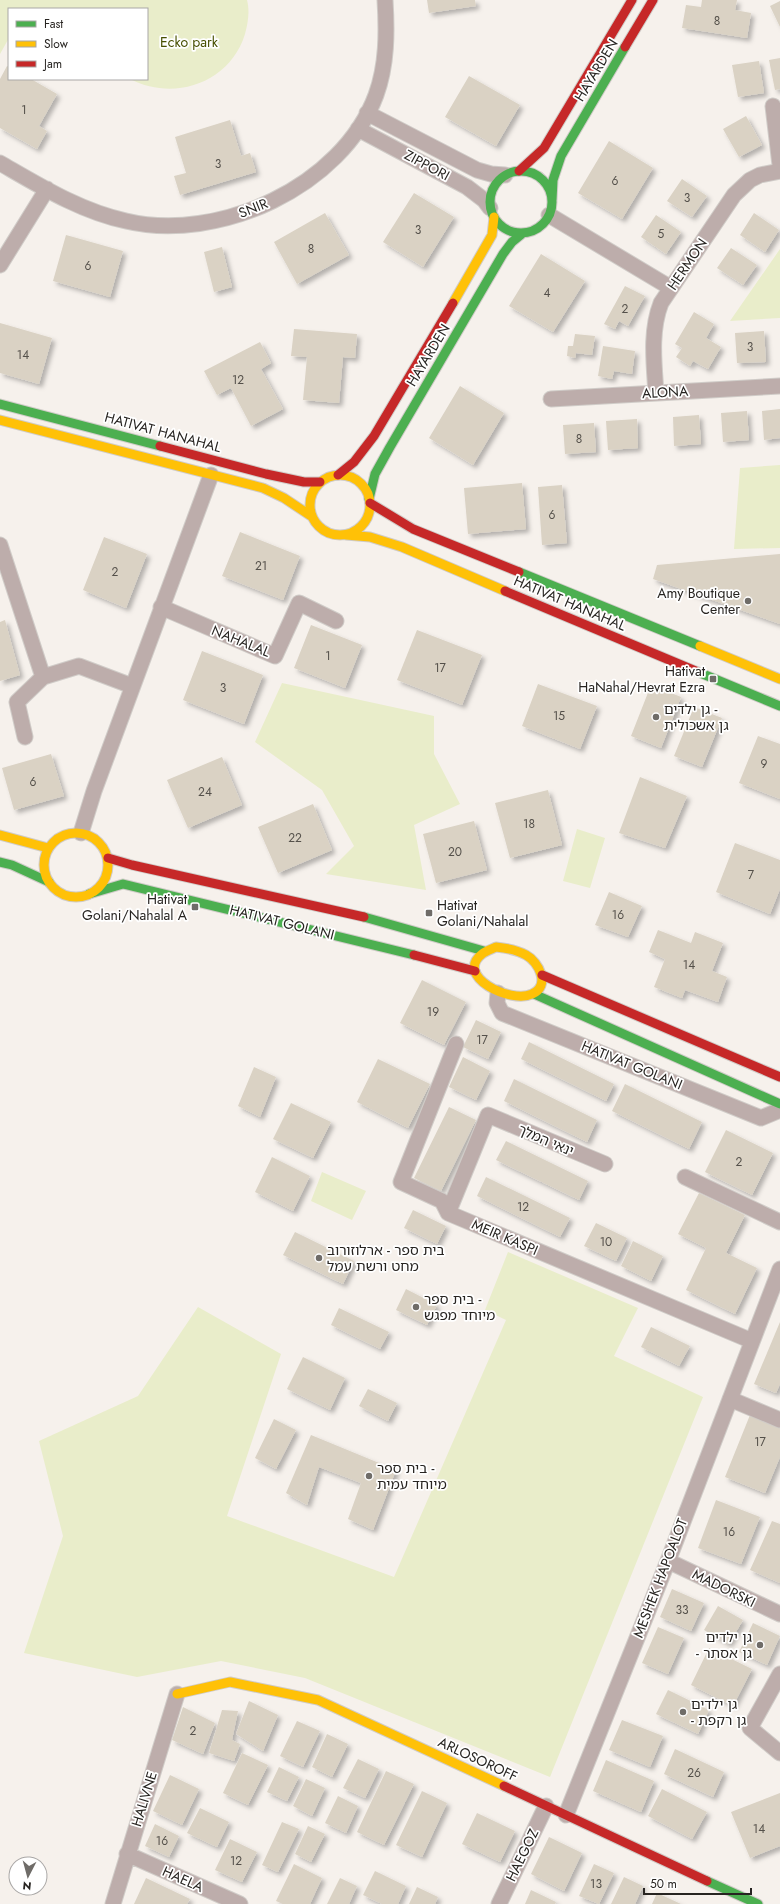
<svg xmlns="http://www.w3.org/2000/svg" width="780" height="1904" font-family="Jost,'Noto Sans Hebrew',sans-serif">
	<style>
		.green { fill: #e9edca }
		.building { fill: #dad2c4; filter: url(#shadow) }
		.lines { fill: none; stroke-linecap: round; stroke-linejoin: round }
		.street-casing { stroke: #d0ccc8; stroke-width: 17 }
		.fast-casing { stroke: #d0ccc8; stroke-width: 11 }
		.slow-casing { stroke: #d0ccc8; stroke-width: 11 }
		.jam-casing { stroke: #d0ccc8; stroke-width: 11 }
		.street { stroke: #bdadab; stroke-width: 15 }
		.fast { stroke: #4caf50; stroke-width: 9 }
		.slow { stroke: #ffc107; stroke-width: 9 }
		.jam { stroke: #c62828; stroke-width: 9 }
		.poi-dot { fill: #6f6c68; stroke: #fff; stroke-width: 1.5 }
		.labels { text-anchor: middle; stroke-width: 3.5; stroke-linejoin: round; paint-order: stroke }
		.number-label { font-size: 12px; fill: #54504a }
		.park-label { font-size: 14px; fill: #474f01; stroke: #fff }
		.street-label { font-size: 14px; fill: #272421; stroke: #fff }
		.poi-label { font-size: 14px; fill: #272421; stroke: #fff; text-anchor: start }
	</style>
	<defs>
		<filter id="shadow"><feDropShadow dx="3.5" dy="3.5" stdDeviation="2" flood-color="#0004"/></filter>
	</defs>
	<rect width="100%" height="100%" fill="#f6f1ec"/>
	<path class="green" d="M0 0H247C250 11 248 23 245 34 230 83 174 102 130 79H147V9H9V38L0 54Z
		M780 249V318L730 321Z
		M780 465V548L734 549 740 468Z
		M282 683 434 716V754L460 804 414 825 426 890 326 874 354 846 322 790 255 742Z
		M577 829 605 838 590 888 563 881Z
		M322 1172 366 1191 352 1220 311 1201Z
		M508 1252 638 1308 614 1356 703 1397 550 1777 305 1678 221 1661 137 1677 24 1653 63 1536 39 1441 138 1396 198 1307 281 1354 227 1516 394 1577 506 1320 485 1310Z"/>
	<path class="building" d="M427 0H475L476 6 429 13Z
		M702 0H737L735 10 751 13 747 38 682 28 686 5 701 7Z
		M780 1V27L770 6Z
		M780 58V89L775 90 769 60Z
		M759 61 764 93 738 97 732 65Z
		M7 66 9 67V79H31L57 94 39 126 47 131 37 149 0 128V79Z
		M469 76 520 105 496 146 445 117Z
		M746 116 762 145 739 157 723 129Z
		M230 120 241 156 250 153 256 172 180 195 174 176 186 173 175 137Z
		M609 141 653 168 622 219 578 193Z
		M682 179 707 196 692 217 667 201Z
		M414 193 454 217 423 267 383 242Z
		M325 213 349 255 297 284 274 242Z
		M754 213 779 230 765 252 740 235Z
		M656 215 681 232 666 254 641 237Z
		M66 235 123 251 110 297 53 281Z
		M222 247 232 287 214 292 204 252Z
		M731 248 757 265 743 285 717 268Z
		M541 254 585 281 553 332 509 306Z
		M625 286 645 296 628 326 619 321 615 329 604 324Z
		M694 312 714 324 706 338 721 347 708 369 693 361 690 366 676 357 682 348 675 344Z
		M0 323 52 338 39 384 0 373Z
		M294 329 357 334 355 358 343 357 339 403 303 400 307 357 291 356Z
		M764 331 766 362 737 363 735 333Z
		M575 334 595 336 592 355 576 353 575 358 567 356 568 346H573Z
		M260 342 271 363 261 369 283 409 251 426 231 388 217 395 204 371Z
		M603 346 635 351 632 374 614 371 612 379 598 376Z
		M460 386 504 413 473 465 429 438Z
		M780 409V438L764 440 762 411Z
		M747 411 749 440 723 442 721 413Z
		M699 415 701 444 674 446 673 417Z
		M637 419 638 448 608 450 606 421Z
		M594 423 596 452 565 454 563 425Z
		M522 483 526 529 468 534 464 488Z
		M562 485 567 543 542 545 538 487Z
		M240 532 300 556 283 600 222 576Z
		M104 537 147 554 126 608 83 590Z
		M780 554V624L653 579 657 565Z
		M5 620 20 675 0 681V622Z
		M311 625 362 645 345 688 294 668Z
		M417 630 482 655 462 705 397 680Z
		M202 651 263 675 244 724 183 700Z
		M538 684 597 706 580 749 522 726Z
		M651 685 681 697 661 748 631 736Z
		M694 707 722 718 702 767 674 756Z
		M758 736 780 744V799L739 783Z
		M51 754 64 796 14 810 2 768Z
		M222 757 242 805 188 828 167 780Z
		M640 777 687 796 665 848 619 833Z
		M548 790 562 845 510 858 495 803Z
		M313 804 332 850 278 873 258 827Z
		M474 821 487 870 436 883 423 834Z
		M735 843 780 860V889L770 914 716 892Z
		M609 892 642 906 628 937 595 925Z
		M658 930 691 943 695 932 723 943 712 971 727 977 718 1002 685 990 682 998 654 987 665 959 649 952Z
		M422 980 466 1002 444 1045 400 1023Z
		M476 1020 501 1032 488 1059 463 1047Z
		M529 1042 614 1084 606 1101 521 1059Z
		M463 1057 490 1071 476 1100 449 1087Z
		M378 1059 430 1084 408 1128 357 1102Z
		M254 1067 276 1077 260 1117 238 1106Z
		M514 1079 597 1120 587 1142 504 1101Z
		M625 1084 702 1122 689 1149 612 1111Z
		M291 1103 331 1122 313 1158 273 1139Z
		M449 1107 476 1120 441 1191 414 1178Z
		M726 1130 773 1153 752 1195 705 1172Z
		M506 1141 588 1181 579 1200 496 1160Z
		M272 1157 310 1176 293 1211 255 1192Z
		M486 1177 570 1218 560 1237 477 1196Z
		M699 1193 745 1215 726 1253 757 1268 735 1314 686 1290 706 1248 678 1234Z
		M413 1210 446 1226 437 1244 404 1228Z
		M596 1223 627 1238 616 1261 584 1246Z
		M295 1232 354 1261 343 1284 283 1255Z
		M633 1241 663 1256 651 1281 621 1266Z
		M406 1289 437 1305 427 1325 396 1310Z
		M339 1308 389 1332 380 1349 331 1325Z
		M780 1322V1384L776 1393 754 1384Z
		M651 1327 690 1346 679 1366 641 1347Z
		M303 1357 345 1378 330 1410 287 1389Z
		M368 1389 397 1403 388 1421 359 1406Z
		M750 1415 780 1427V1457L765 1493 725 1477Z
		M274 1419 296 1430 276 1469 255 1458Z
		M311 1435 396 1470 373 1530 348 1519 361 1483 319 1467 307 1505 286 1493Z
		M716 1500 760 1517 741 1564 698 1548Z
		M772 1521 780 1524V1583L750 1570Z
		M672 1589 704 1603 691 1631 660 1617Z
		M718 1606 743 1620 729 1644 704 1630Z
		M753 1623 780 1636 767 1665 739 1652Z
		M658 1627 684 1638 668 1674 642 1663Z
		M709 1648 752 1669 733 1706 691 1685Z
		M668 1690 709 1710 698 1734 656 1714Z
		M249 1701 278 1715 263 1751 236 1734Z
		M183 1707 215 1723 203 1754 172 1740Z
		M222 1710 238 1711 232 1740 240 1744 234 1761 209 1753Z
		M622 1720 663 1736 650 1767 609 1750Z
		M297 1721 320 1731 303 1767 280 1756Z
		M327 1734 348 1744 332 1777 312 1767Z
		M675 1749 724 1772 713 1797 664 1774Z
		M242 1753 268 1765 248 1805 223 1793Z
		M358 1759 379 1769 365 1798 343 1788Z
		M606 1760 654 1781 641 1812 593 1791Z
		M279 1767 299 1777 287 1801 267 1792Z
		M386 1771 414 1784 384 1845 357 1832Z
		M170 1775 199 1789 182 1825 153 1811Z
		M306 1779 325 1788 312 1816 293 1806Z
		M662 1789 707 1812 692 1839 648 1816Z
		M422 1791 447 1803 422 1857 396 1845Z
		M780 1793V1846L750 1858 731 1812Z
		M338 1796 358 1806 346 1833 325 1823Z
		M200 1808 229 1822 217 1847 187 1833Z
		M477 1813 515 1831 500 1862 462 1844Z
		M282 1822 299 1829 278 1872 262 1865Z
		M155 1824 179 1836 169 1857 145 1846Z
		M308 1826 325 1834 311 1862 295 1854Z
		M549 1837 582 1853 564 1891 531 1874Z
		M230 1839 257 1852 242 1882 215 1870Z
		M294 1864 322 1878 310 1904H283L276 1901Z
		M594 1864 614 1873 599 1904 579 1896Z
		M375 1871 406 1886 398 1904H382L363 1895Z
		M624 1877 643 1886 635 1904H611Z
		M146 1878 190 1899 187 1904H134Z
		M340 1878 357 1886 349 1904H327Z
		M417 1887 438 1897 435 1904H409Z
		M531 1890 556 1902 555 1904H525Z
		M657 1893 681 1904H652Z"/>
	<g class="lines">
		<g class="street-casing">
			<path id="street" d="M773 106 780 165
				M367 113 477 170 491 174 505 175
				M358 129 467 187 484 200 490 208
				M0 163C40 186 80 211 126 221 218 243 342 187 376 95 387 65 387 32 385 0
				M549 215 671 288
				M0 265 47 189
				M656 393C654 363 650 331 661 303L734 195 750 180 760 175 780 171
				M551 399 780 386
				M0 545 43 677
				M161 607 275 656 299 603 336 621
				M25 737 17 702 43 677 79 666 132 686
				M81 833 94 791 211 475
				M498 993 497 1003 502 1013 761 1118 780 1110
				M456 1044 401 1182 442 1201 448 1213 752 1341
				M685 1177 780 1222
				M448 1213 488 1115 605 1164
				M730 1399 780 1420
				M668 1561 780 1614
				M780 1674 750 1728 780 1753
				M566 1815 668 1561 780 1269
				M127 1854 240 1904
				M113 1904 177 1694
				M499 1904 546 1806"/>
		</g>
		<g class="fast-casing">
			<path id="fast" d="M490 202a31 31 0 1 1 62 0a31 31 0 1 1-62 0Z
				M552 200 553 180 561 156 625 47
				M0 404 160 446
				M369 499 375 474 390 447 503 254 512 242 523 233
				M519 572 700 646
				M698 672 780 706
				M0 862 12 865 49 882
				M89 894 123 884 414 955
				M364 917 484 951
				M534 994 780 1104
				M707 1881 758 1904"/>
		</g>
		<g class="slow-casing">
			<path id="slow" d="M453 303 492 235 494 217
				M0 420 263 488 284 498 311 516
				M310 505a30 30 0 1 1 60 0a30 30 0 1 1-60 0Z
				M346 535 370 537 402 547 505 591
				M700 646 780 679
				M44 865a32 32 0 1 1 64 0a32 32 0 1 1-64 0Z
				M0 835 48 848
				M496 947C506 948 517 950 526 955 539 962 551 986 532 994 510 1004 454 976 482 954 486 951 492 949 496 947Z
				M177 1694 230 1682 318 1700 504 1786"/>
		</g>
		<g class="jam-casing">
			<path id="jam" d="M625 47 653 0
				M519 171 544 148 632 0
				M160 446 266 474 304 482H320
				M338 475 354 462 374 436 453 303
				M370 503 413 529 519 572
				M505 591 698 672
				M108 858 132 865 364 917
				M414 955 475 971
				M542 975 780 1077
				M504 1786 707 1881"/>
		</g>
		<use href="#street" class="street"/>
		<use href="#fast" class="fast"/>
		<use href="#slow" class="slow"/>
		<use href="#jam" class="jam"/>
	</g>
	<g class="poi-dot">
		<circle cx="748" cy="601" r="4"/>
		<rect x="709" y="675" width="8" height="8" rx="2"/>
		<circle cx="656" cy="717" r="4"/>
		<rect x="191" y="903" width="8" height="8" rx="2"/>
		<rect x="425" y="909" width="8" height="8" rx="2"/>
		<circle cx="319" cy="1258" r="4"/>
		<circle cx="416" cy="1307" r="4"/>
		<circle cx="369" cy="1476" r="4"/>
		<circle cx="760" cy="1645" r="4"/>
		<circle cx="683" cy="1712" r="4"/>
	</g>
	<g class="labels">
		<g class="number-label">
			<text x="717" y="25">8</text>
			<text x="24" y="114">1</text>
			<text x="218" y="168">3</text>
			<text x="615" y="185">6</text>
			<text x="687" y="202">3</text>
			<text x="418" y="234">3</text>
			<text x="661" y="238">5</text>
			<text x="311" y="253">8</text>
			<text x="88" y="270">6</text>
			<text x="547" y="297">4</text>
			<text x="625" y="313">2</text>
			<text x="750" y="351">3</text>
			<text x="23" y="359">14</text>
			<text x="238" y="384">12</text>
			<text x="579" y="443">8</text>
			<text x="552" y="519">6</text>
			<text x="261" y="570">21</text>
			<text x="115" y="576">2</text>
			<text x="328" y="660">1</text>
			<text x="440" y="672">17</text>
			<text x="223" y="692">3</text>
			<text x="559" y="720">15</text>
			<text x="764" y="768">9</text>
			<text x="33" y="786">6</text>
			<text x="205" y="796">24</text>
			<text x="529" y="828">18</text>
			<text x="295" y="842">22</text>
			<text x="455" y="856">20</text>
			<text x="751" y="879">7</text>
			<text x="618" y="919">16</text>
			<text x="689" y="969">14</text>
			<text x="433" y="1016">19</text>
			<text x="482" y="1044">17</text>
			<text x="739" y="1166">2</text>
			<text x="523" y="1211">12</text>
			<text x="606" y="1246">10</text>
			<text x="760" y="1446">17</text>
			<text x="729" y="1536">16</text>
			<text x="682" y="1614">33</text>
			<text x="193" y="1735">2</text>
			<text x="694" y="1777">26</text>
			<text x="759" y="1833">14</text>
			<text x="162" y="1845">16</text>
			<text x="236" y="1865">12</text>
			<text x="596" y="1888">13</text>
		</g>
		<g class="park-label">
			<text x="189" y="47">Ecko park</text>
		</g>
		<g class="street-label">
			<text transform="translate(596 70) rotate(-59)" y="5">HAYARDEN</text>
			<text transform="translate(427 165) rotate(28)" y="5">ZIPPORI</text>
			<text transform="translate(253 208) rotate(-22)" y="5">SNIR</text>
			<text transform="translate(687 264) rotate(-56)" y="5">HERMON</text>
			<text transform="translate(428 355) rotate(-59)" y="5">HAYARDEN</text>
			<text transform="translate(665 392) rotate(-3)" y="5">ALONA</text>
			<text transform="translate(163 432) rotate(15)" y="5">HATIVAT HANAHAL</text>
			<text transform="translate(570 603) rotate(23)" y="5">HATIVAT HANAHAL</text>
			<text transform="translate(241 641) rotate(22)" y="5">NAHALAL</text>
			<text transform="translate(282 922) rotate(14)" y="5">HATIVAT GOLANI</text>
			<text transform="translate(632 1065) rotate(22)" y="5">HATIVAT GOLANI</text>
			<text transform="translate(546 1140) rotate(23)" y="5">ינאי המלך</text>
			<text transform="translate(505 1237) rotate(23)" y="5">MEIR KASPI</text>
			<text transform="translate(660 1578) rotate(-69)" y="5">MESHEK HAPOALOT</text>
			<text transform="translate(724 1588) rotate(26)" y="5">MADORSKI</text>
			<text transform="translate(478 1759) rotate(25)" y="5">ARLOSOROFF</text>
			<text transform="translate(144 1799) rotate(-73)" y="5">HALIVNE</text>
			<text transform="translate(522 1855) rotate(-64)" y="5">HAEGOZ</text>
			<text transform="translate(183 1879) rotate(24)" y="5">HAELA</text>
		</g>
		<g class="poi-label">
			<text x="740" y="598" text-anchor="end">Amy Boutique<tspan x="740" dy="16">Center</tspan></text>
			<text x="705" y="676" text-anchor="end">Hativat<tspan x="705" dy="16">HaNahal/Hevrat Ezra</tspan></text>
			<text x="664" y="714">גן ילדים -<tspan x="664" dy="16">גן אשכולית</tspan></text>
			<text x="187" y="904" text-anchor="end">Hativat<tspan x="187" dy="16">Golani/Nahalal A</tspan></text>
			<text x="437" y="910">Hativat<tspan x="437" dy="16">Golani/Nahalal</tspan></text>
			<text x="327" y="1255">בית ספר - ארלוזורוב<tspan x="327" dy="16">מחט ורשת עמל</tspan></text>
			<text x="424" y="1304">בית ספר -<tspan x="424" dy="16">מיוחד מפגש</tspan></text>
			<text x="377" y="1473">בית ספר -<tspan x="377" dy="16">מיוחד עמית</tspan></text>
			<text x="752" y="1642" text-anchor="end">גן ילדים<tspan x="752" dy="16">- גן אסתר</tspan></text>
			<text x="691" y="1709">גן ילדים<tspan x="691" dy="16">- גן רקפת</tspan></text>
		</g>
	</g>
	<rect x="8" y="8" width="140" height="72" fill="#ffffff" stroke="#a9a7a6"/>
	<rect x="16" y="21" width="20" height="6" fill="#4caf50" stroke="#a9a7a6"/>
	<text x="44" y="28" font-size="12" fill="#272421">Fast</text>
	<rect x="16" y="41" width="20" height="6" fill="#ffc107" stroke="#a9a7a6"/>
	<text x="44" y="48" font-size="12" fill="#272421">Slow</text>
	<rect x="16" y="61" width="20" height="6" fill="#c62828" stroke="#a9a7a6"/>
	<text x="44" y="68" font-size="12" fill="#272421">Jam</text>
	<g transform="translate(28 1876) rotate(186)"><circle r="19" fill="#ffffff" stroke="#a9a7a6"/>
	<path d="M0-3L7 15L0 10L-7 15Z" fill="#6f6c68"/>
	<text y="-6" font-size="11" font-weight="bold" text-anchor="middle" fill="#272421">N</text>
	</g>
	<path d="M644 1888v6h107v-6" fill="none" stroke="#272421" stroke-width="2"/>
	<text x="650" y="1888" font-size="12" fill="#272421" stroke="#ffffff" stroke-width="3" paint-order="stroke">50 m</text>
</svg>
